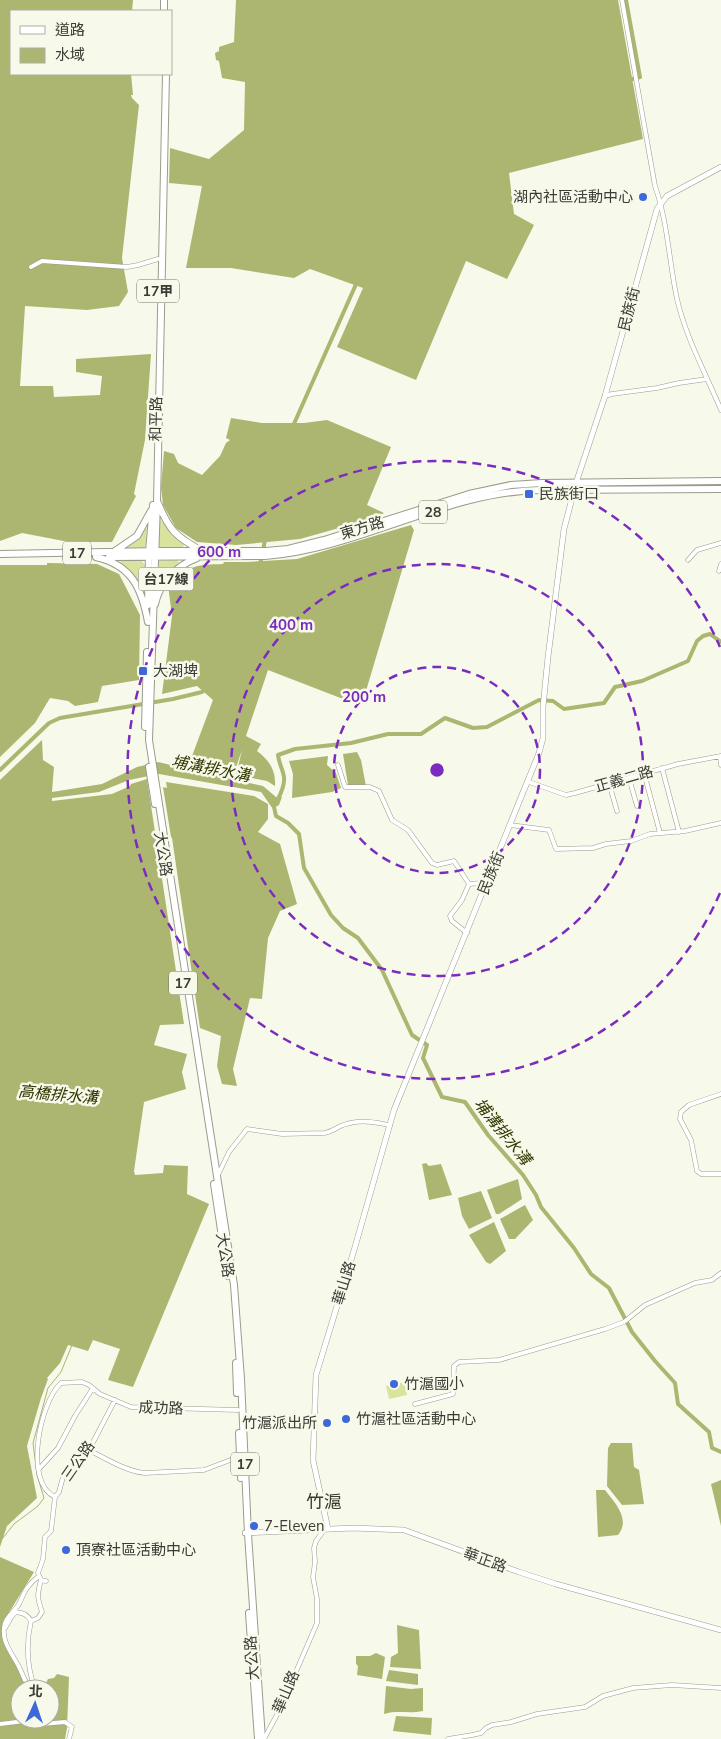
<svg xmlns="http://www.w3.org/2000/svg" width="721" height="1739" font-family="'Nunito Sans','Noto Sans TC',sans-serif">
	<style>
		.green { fill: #d9e39d }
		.water { fill: #acb670 }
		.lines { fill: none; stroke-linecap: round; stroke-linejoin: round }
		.stream { stroke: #acb670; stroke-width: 1 }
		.canal { stroke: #acb670; stroke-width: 4 }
		.minor-casing { stroke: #999c8d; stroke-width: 5 }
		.tertiary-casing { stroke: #999c8d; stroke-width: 6 }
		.primary-casing { stroke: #999c8d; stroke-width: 8 }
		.minor { stroke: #fff; stroke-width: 4 }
		.tertiary { stroke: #fff; stroke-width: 5 }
		.primary { stroke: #fff; stroke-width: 6 }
		.ring { fill: none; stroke: #7b2cbf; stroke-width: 2.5; stroke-dasharray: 9 6 }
		.poi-dot { fill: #3d68d9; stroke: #f7faea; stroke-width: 2 }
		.labels { text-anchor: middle; stroke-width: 5; stroke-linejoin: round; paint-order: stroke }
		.shield { fill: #f7faea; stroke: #73756c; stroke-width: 1 }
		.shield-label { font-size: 14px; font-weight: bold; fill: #3b3c36 }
		.poi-label { font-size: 15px; fill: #3b3c36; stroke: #f7faea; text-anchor: start }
		.street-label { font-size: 15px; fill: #3b3c36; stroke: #f7faea }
		.water-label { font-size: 16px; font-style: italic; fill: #333700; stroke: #f7faea }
		.quarter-label { font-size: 18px; fill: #393b2e; stroke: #f7faea }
		.centre { fill: #7b2cbf; stroke: #f7faea; stroke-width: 2.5 }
		.ring-label { font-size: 15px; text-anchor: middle; font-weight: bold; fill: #7b2cbf; stroke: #f7faea; stroke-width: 5; stroke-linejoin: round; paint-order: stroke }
	</style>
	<rect width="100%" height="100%" fill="#f7faea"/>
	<path class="green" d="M158 518 160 519 171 534 184 544 183 548 156 547Z
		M145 527 147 529 145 550H128L127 548 137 538Z
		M177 560 179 563 178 565 165 575 158 586H155L156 561Z
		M121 561H142L145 565 144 588 142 589 140 588 120 563Z
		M405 1382 407 1395 389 1399 386 1386Z"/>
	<path class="water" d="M0 0H133L132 11H11V74H134H131L133 95H131L132 98 139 105 122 258 128 292 119 306 87 310 25 306 20 386H53L54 397 100 395 102 376 76 372V359L151 354 145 440 134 494 136 496 112 542H69L22 533 0 541Z
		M236 0H618L643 139 509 173 514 214 534 225 507 279 466 261 416 380 337 347 363 288 310 269 294 278 231 268H186L202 186 169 183 170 148 209 159 244 130 245 82 222 78 219 61 216 60 215 53 219 51V47L234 42Z
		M231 418 262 423H304L327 420 391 447 367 505 384 513 371 519 300 539 236 545 197 542 176 528 163 505 161 487 164 451 174 454 178 463 202 475 220 456 226 443 230 440 226 438Z
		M411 525 414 530 363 701 356 704 268 670 246 736 261 744 257 751C269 760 276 770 275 786L267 781 236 775 242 750 234 773H231L230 775 210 773 212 769 207 768 206 771 190 765 189 764 213 700 197 686 162 694 172 616 168 585C187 565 197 565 223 564L224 562H246L297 559Z
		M47 563 97 564 119 574 140 615 139 680 102 686 98 702 75 706 68 701 50 698 35 723 0 757V565H47Z
		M42 740 43 760 54 767 52 792 102 784 137 767 158 762 263 786 276 797H282L279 805 274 808 270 798 261 792 159 774 129 780 99 792 52 798V801L112 794 130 786 131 784 147 779 184 1024 160 1025 154 1045 187 1054 182 1072 186 1089 144 1102 134 1171 135 1175 163 1173 164 1165 188 1166 187 1194 209 1204 133 1387 108 1380 120 1349 93 1340 88 1351 68 1345 60 1363 47 1378 48 1379 41 1398 27 1446 37 1498 7 1526 0 1547V780Z
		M357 752 361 760 366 786 348 785 343 754Z
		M328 756 327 765 336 773 341 788 332 792 292 798 293 774 289 761Z
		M166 782 254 796 268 804V819L258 832 280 844 297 904 280 911 268 938 262 999 250 998 233 1069 237 1086 222 1084 217 1066 221 1036 200 1028 172 838 171 837 163 787 167 788Z
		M426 1163 429 1166 441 1164 452 1195 429 1200 422 1164Z
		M518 1179 522 1199 499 1214H496L487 1190Z
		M481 1191 492 1218 469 1229 462 1216 458 1198Z
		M525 1205 533 1220 515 1239H509L500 1219Z
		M494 1222 506 1251 490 1264 486 1262 469 1235Z
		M611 1443H632L634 1467 639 1470 644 1504 622 1505 607 1486 608 1448Z
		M721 1480V1526L711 1484Z
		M596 1490H605C615 1503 631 1519 618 1535L598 1537Z
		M0 1557 34 1572 2 1624 3 1640 33 1689H20V1719H50V1689H43L48 1679 54 1678 57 1674 69 1677 67 1728 65 1739H0Z
		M397 1625 419 1630 421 1669 390 1667 391 1657 398 1653Z
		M376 1653 385 1657 382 1679 357 1675 358 1666 356 1664V1656H370Z
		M389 1670 418 1674V1685L386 1681Z
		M386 1686 411 1689 423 1688V1711C410 1714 397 1710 384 1714Z
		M396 1716 432 1718 431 1735 393 1731Z"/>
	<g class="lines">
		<path class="stream" d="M3 1538 14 1524 38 1506 44 1498 37 1475 33 1443 48 1388 61 1372 72 1345"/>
		<path class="canal" d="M626 0 640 77 628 80
			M293 426 357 282
			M260 565 265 540
			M0 770 49 723 60 718 173 699 202 692 207 688
			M263 791 274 807 276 816 288 823 299 834 304 868 331 915 343 928 358 938 382 970 412 1035 427 1045 423 1058 442 1097 465 1102 488 1135 523 1175 536 1195 541 1207 574 1248 591 1274 609 1288 632 1332 655 1361 675 1383 678 1404 709 1432 712 1448 721 1452
			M277 801C280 795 285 786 284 778 284 772 279 764 278 755L295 749 351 743 388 734H421L445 718 473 728 487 727 539 700 553 701 564 709 604 703 615 687 642 681 688 661 697 641 703 636 710 634 721 642"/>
		<g class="minor-casing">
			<path id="minor" d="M622 0 655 186C668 223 669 262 677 299 686 338 706 374 721 410
				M31 267 42 261 127 267 138 265 158 259
				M605 396 612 394 657 388 679 383 707 379
				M688 560 697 550 721 543
				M719 571 721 564
				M720 756 721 765
				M338 765 345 787H370L379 791 392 820 408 830 432 863 437 865 454 861 469 884 481 883 486 885
				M662 768 679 832
				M644 773 660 833
				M629 778 637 806
				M529 782 566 795 575 793 678 764 721 756
				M609 783 617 811
				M510 825 549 830 556 849 593 848 606 844 631 841 650 834 685 831 721 823
				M467 933 452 921 450 916 462 900 469 884
				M721 1094 689 1105 681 1112 680 1119 691 1140 697 1171 701 1174H721
				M218 1175 229 1152 247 1129 282 1134 324 1133C331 1132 336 1128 343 1125 361 1119 371 1122 390 1125
				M415 1404 453 1394 454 1366 459 1362 499 1360 605 1329 624 1322 645 1305 695 1283 712 1280 721 1273
				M89 1450C104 1458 128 1472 145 1473L204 1470 241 1456
				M39 1469 58 1448 75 1416 93 1388
				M55 1497C23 1482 40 1402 61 1383L82 1382 89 1385 100 1394 131 1407 238 1410
				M46 1581 41 1580 38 1573 43 1559 45 1537 51 1531 55 1497 59 1492 63 1477 89 1450 115 1400
				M31 1621 38 1618 42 1612C37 1597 37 1595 41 1580
				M5 1628 12 1616 16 1612C23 1613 27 1614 31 1621 26 1643 27 1667 35 1689
				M31 1689C24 1682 23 1674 18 1665 11 1652 0 1640 5 1623 8 1615 15 1611 19 1604 25 1591 27 1585 39 1576
				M0 1724 25 1721 42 1724 65 1722 72 1727 69 1739
				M264 1739 279 1711 317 1623V1599L313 1577 315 1562 314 1548 316 1541 324 1530
				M448 1739 472 1735 481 1733 486 1728 492 1725 511 1722 537 1714 585 1707 603 1696 633 1688 672 1685 721 1688"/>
		</g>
		<g class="tertiary-casing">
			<path id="tertiary" d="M328 1529 313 1460 316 1375 355 1247 394 1110 539 753 543 738V707L548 657 564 529 576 483 605 396 657 209 667 196 721 167
				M245 1533 353 1528 404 1530 519 1572 556 1584 721 1630"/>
		</g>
		<g class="primary-casing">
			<path id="primary" d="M164 0V11
				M166 74 157 502 149 740 234 1285 241 1379 248 1534 262 1739
				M158 503C169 530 176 537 202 551
				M115 551 137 536 151 511
				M0 554 158 551H266L288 549 324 540 469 494 511 485 542 483 721 481
				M96 557C132 565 142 589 148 622
				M109 557 265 556C359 549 447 491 541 490L721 489
				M155 604C160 582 176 566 197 558
				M148 605 149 552 153 505
				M145 727 147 652
				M149 767 155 804
				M214 1184 228 1276
				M236 1363 237 1393
				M239 1433 241 1478
				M249 1613 258 1739"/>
		</g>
		<use href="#minor" class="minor"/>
		<use href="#tertiary" class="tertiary"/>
		<use href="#primary" class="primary"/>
	</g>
	<g class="ring">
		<circle cx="437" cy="770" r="103"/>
		<circle cx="437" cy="770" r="206"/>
		<path d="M720 893A309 309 0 1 1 720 647"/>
	</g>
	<g class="poi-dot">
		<circle cx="643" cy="197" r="5"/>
		<rect x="524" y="489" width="10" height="10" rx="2.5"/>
		<rect x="138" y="666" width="10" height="10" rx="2.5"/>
		<circle cx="394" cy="1384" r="5"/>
		<circle cx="346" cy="1419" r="5"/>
		<circle cx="327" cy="1423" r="5"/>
		<circle cx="254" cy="1526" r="5"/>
		<circle cx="66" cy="1550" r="5"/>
	</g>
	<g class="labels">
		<g class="shield">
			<rect x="137" y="279.5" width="42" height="23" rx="4"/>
			<rect x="419" y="500.5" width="28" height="23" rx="4"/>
			<rect x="63" y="541.5" width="28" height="23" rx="4"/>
			<rect x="138.5" y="567.5" width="55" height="23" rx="4"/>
			<rect x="169" y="971.5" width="28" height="23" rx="4"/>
			<rect x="231" y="1452.5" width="28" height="23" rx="4"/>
		</g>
		<g class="shield-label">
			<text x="158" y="296">17甲</text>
			<text x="433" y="517">28</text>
			<text x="77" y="558">17</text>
			<text x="166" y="584">台17線</text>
			<text x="183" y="988">17</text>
			<text x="245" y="1469">17</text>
		</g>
		<g class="poi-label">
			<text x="633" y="202" text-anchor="end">湖內社區活動中心</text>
			<text x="539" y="499">民族街口</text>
			<text x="153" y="676">大湖埤</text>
			<text x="404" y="1389">竹滬國小</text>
			<text x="356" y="1424">竹滬社區活動中心</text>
			<text x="317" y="1428" text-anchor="end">竹滬派出所</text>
			<text x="264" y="1531">7-Eleven</text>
			<text x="76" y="1555">頂寮社區活動中心</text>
		</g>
		<g class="street-label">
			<text transform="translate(629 309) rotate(-76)" y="5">民族街</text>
			<text transform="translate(156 419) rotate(-89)" y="5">和平路</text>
			<text transform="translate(362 528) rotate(-17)" y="5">東方路</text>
			<text transform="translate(624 779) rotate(-16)" y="5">正義二路</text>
			<text transform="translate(163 854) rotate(81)" y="5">大公路</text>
			<text transform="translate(491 873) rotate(-68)" y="5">民族街</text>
			<text transform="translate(225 1255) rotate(81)" y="5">大公路</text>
			<text transform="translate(344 1283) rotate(-73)" y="5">華山路</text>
			<text transform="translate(161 1408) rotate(2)" y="5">成功路</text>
			<text transform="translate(78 1461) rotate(-55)" y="5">三公路</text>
			<text transform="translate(485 1560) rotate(20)" y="5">華正路</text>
			<text transform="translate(252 1658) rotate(-94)" y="5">大公路</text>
			<text transform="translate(286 1692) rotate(-67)" y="5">華山路</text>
		</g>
		<g class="water-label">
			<text transform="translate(211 768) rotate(11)" y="6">埔溝排水溝</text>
			<text transform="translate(58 1094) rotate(5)" y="6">高橋排水溝</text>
			<text transform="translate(503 1131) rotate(51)" y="6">埔溝排水溝</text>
		</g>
		<g class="quarter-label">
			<text x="324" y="1508">竹滬</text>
		</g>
	</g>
	<circle cx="437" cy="770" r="8" class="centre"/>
	<g class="ring-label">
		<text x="219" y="557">600 m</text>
		<text x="291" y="630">400 m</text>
		<text x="364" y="702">200 m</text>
	</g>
	<rect x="10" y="10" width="162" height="65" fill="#f7faea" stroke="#acaea2"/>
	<rect x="20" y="26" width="25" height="8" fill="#ffffff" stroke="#acaea2"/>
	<text x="55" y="35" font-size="15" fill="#3b3c36">道路</text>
	<rect x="20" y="48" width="25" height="15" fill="#acb670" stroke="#acaea2"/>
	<text x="55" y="60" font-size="15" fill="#3b3c36">水域</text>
	<g transform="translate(35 1704) rotate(3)"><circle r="24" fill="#f7faea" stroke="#acaea2"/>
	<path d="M0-4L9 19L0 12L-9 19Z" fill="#3d68d9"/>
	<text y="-8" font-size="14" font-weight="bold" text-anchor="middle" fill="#3b3c36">北</text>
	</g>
</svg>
